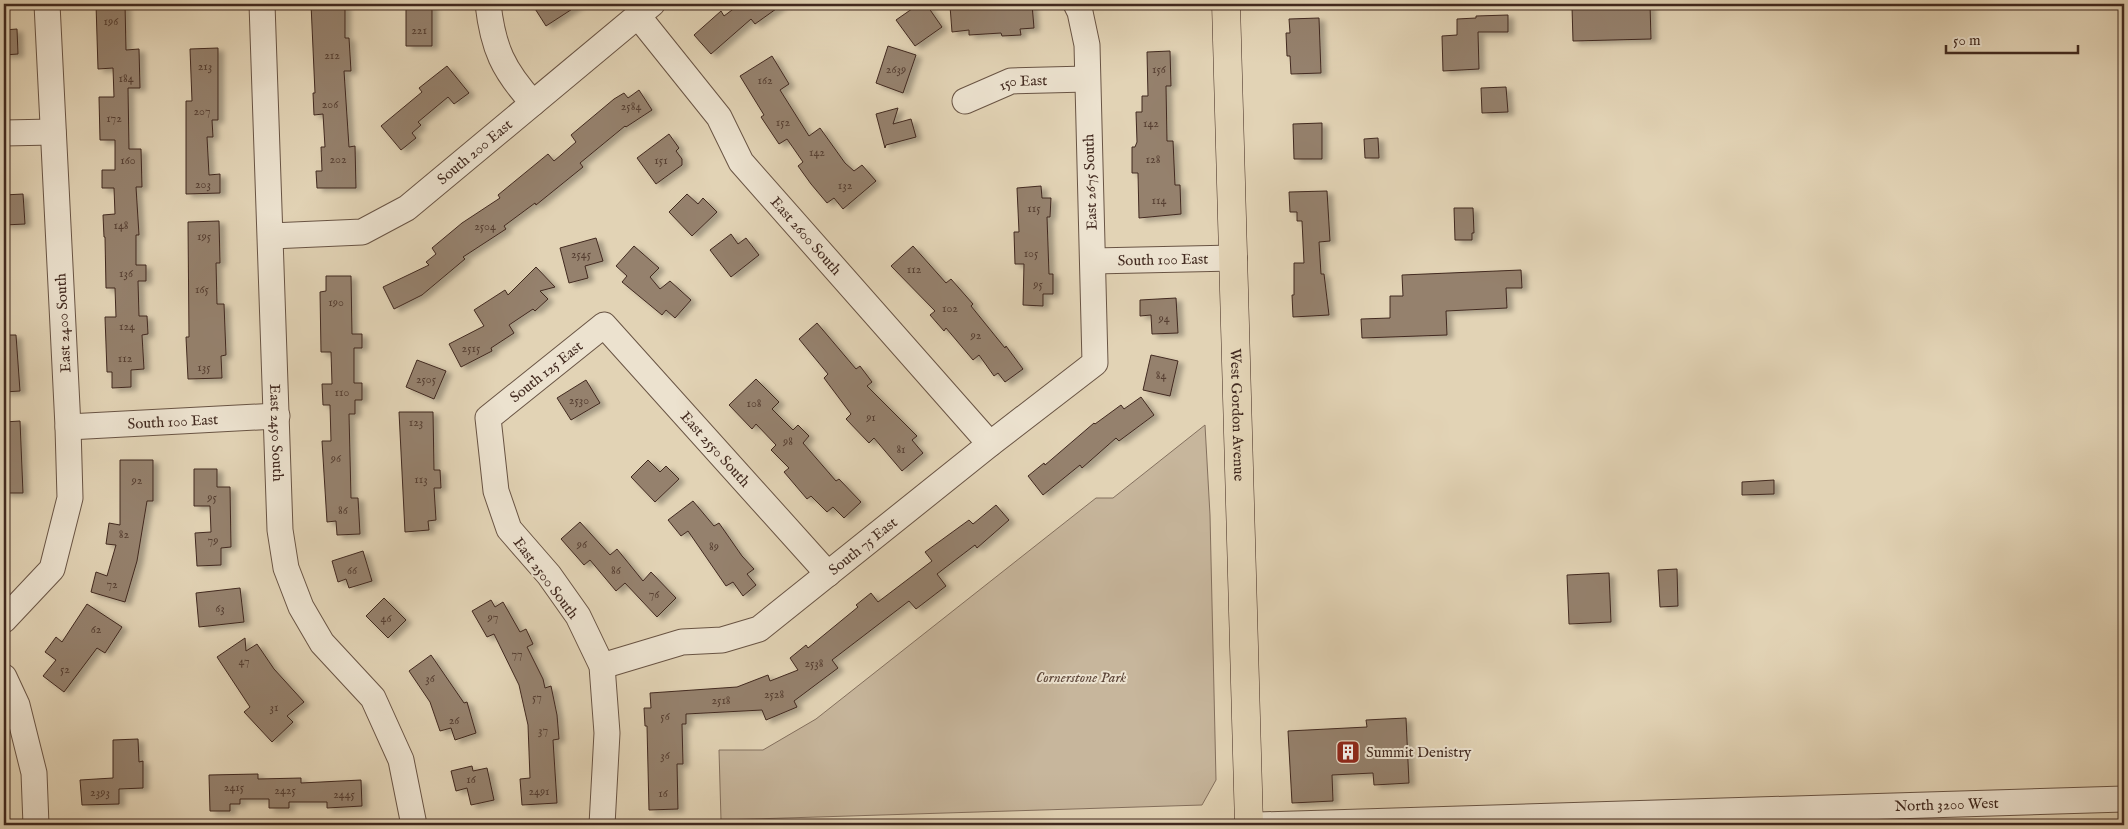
<svg xmlns="http://www.w3.org/2000/svg" width="2128" height="829" font-family="'IM FELL English',serif">
	<style>
		.green { fill: #c7b69c; stroke: #84705e }
		.building { fill: #95816d; stroke: #41291f; filter: url(#shadow) }
		.lines { fill: none; stroke-linecap: round; stroke-linejoin: round }
		.minor-casing { stroke: #695444; stroke-width: 27 }
		.major-casing { stroke: #41291f; stroke-width: 29 }
		.minor { stroke: #ece2cf; stroke-width: 25 }
		.major { stroke: #e2d3b5; stroke-width: 28 }
		.labels { text-anchor: middle; stroke-width: 4; stroke-linejoin: round; paint-order: stroke }
		.number-label { font-size: 12px; fill: #563f32 }
		.street-label { font-size: 15px; fill: #41291f; stroke: #ece2cf }
		.park-label { font-size: 15px; font-style: italic; fill: #5c4538; stroke: #ece2cf }
		.poi-label { font-size: 15px; fill: #41291f; stroke: #ece2cf; text-anchor: start }
	</style>
	<defs>
		<filter id="shadow"><feDropShadow dx="5.5" dy="3" stdDeviation="2.5" flood-color="#0004"/></filter>
	</defs>
	<rect width="100%" height="100%" fill="#e2d3b5"/>
	<filter id="stains"><feTurbulence type="fractalNoise" baseFrequency=".004" numOctaves="4"/><feColorMatrix values="0 0 0 0 .2 0 0 0 0 .09 0 0 0 0 .02 0 0 0 .5 -.17"/></filter>
	<radialGradient id="worn" r=".72"><stop offset=".6" stop-color="#630" stop-opacity="0"/><stop offset="1" stop-color="#630" stop-opacity=".3"/></radialGradient>
	<path class="green" d="M1205 425 1210 515 1216 780 1202 805 721 820 719 750H763L816 719 1096 498H1113Z"/>
	<path class="building" d="M96 4H125L126 50 139 49 140 88H128L129 149H141L142 187H136L139 235H136V265H146V281H138L139 316H147L148 334 142 335 144 369 131 370V387L112 388V372H107L105 317H116L115 288H106L105 237H104L103 215 115 214 114 188H102V170H115V140H100L99 97H114L113 68 98 69Z
		M311 4H345V38H349L351 71H344L349 147 355 146 356 188H317L316 171H322L321 147H325L323 114 314 115 313 93H315Z
		M406 4H432V46H406Z
		M532 4H580L546 26Z
		M740 4H783L755 24 751 19 711 54 694 35 721 11 724 16Z
		M919 4H926L942 27 915 46 896 20Z
		M985 4V7L1032 4 1034 28 1020 29 1021 35 1002 36 1001 33 969 35V30L952 32 950 6Z
		M1650 4 1651 39 1573 41 1572 7Z
		M1508 15V32H1478L1479 69 1443 71 1442 36 1457 35V19L1476 18V16Z
		M1319 18 1321 73 1291 74 1290 56H1287L1286 33H1290L1289 19Z
		M17 29 18 54 4 55V30Z
		M888 46 916 55 903 93 876 83Z
		M218 48V120H212L213 137H207L209 175 220 174V193L186 194V101H192L190 49Z
		M1170 51 1171 86H1166L1167 141H1173L1175 185H1180L1181 214 1139 218 1138 173H1132V147H1135L1137 142 1136 112H1142V96H1148L1147 52Z
		M772 56 789 84 780 90 809 136 820 128 845 163 854 171 862 165 876 181 843 209 834 198 827 203 811 184 798 166 803 162 787 139 779 144 761 117 764 115 740 76Z
		M447 66 469 93 454 104 448 97 418 122 421 125 412 133 416 138 401 150 381 126 422 92 419 88Z
		M1506 87 1508 112 1482 113 1481 88Z
		M639 90 652 110 626 127 625 126 580 163 583 167 536 205 535 203 504 226 506 229 463 257 465 259 422 295 394 309 383 287 429 265 426 262 436 254 432 248 462 223 500 198 498 195 548 154 554 161 576 142 571 135 614 99 624 93 628 98Z
		M898 108 893 124 911 119 916 137 886 145 885 148 876 114Z
		M1322 123V159H1294L1293 124Z
		M669 134 679 148 676 151 682 159V165L656 184 637 158Z
		M1378 138 1379 158H1365L1364 139Z
		M1041 186 1042 198H1051L1050 217H1047L1049 274H1053V294H1043V306L1023 305 1024 264H1015L1014 232H1019L1017 188Z
		M1327 191 1330 241 1319 242 1321 274H1324L1329 315 1293 317 1292 295H1294V263H1304L1302 221H1297V212H1290L1289 192Z
		M23 194 25 224 4 225V195Z
		M687 194 698 204 703 198 717 212 692 236 669 212Z
		M1454 208H1473L1474 233H1472V240H1455Z
		M219 221 220 263H216L217 304H224L226 355 221 356 222 378 188 379 186 337H189L188 222Z
		M731 234 738 244 746 238 759 255 731 277 710 250Z
		M596 238 603 261 585 266 588 278 569 283 560 248Z
		M634 246 659 268 650 277 660 289 670 281 691 300 675 318 666 310 662 315 622 282 627 276 616 266Z
		M913 246 946 283 951 279 973 304 971 306 1005 348 1006 346 1023 369 1005 382 998 373 994 376 979 355 973 360 946 328 944 331 930 315 935 311 891 266Z
		M536 267 555 287 540 291 548 299 535 311 533 309 509 325 514 333 491 348 492 351 461 367 449 344 484 326 474 310 505 290 508 295Z
		M1521 270 1522 288H1506L1507 308 1446 311 1447 335 1362 338 1361 319 1390 318V296H1403L1402 275Z
		M326 276H351L352 334H362V348H354V383H362V400H355V414H349L351 498H358L360 534 337 535 336 521 327 522 322 441H331L330 405H323L322 384H332L331 352H321L320 292 326 291Z
		M1176 298 1178 333 1152 334 1151 315 1140 316V300Z
		M817 323 856 369 860 366 872 382 867 386 917 436 912 440 923 453 902 471 874 438 869 443 846 419 851 414 824 378 828 374 799 339Z
		M4 335H16L20 391 4 392Z
		M1151 355 1178 361 1170 396 1143 390Z
		M417 360 446 371 434 399 406 387Z
		M756 379 779 402 772 409 793 430 798 425 809 436 803 443 836 481 839 479 861 502 844 518 833 507 827 512 811 496 807 499 784 472 789 468 771 450 776 445 756 424 752 429 729 405Z
		M586 380 600 403 571 420 557 398Z
		M1141 397 1154 415 1119 441 1116 438 1082 468 1080 465 1043 495 1028 476 1044 463 1045 465 1094 423 1095 424 1121 405 1124 409Z
		M399 412H433L434 470H440L441 488H434L436 520 428 521 429 530 405 532Z
		M20 421 23 493H4V422Z
		M120 460H153V501H147L137 561 125 602 91 592 96 572 107 576 116 545 106 544 109 523 120 525Z
		M648 460 660 472 666 466 679 479 655 502 631 477Z
		M194 469H217V487H230L231 547 221 548V565L197 566 195 533 211 532 210 506H194Z
		M1774 480V494L1742 495V482Z
		M693 501 714 526 719 523 742 556 754 569 747 574 756 585 743 596 733 582 726 586 688 531 681 536 668 520Z
		M996 505 1009 520 977 548 975 545 937 574 946 586 916 609 909 601 832 660 838 668 794 701 797 707 766 720 762 710 686 714V724H682L683 764H677L678 809 649 810 647 726H645L644 708H651L650 693 737 687 768 675 770 681 798 670 790 658 806 645 808 648 858 607 856 605 871 593 878 602 932 561 925 552 969 520 973 524Z
		M580 522 610 555 617 549 643 581 651 572 676 598 657 617 625 583 616 591 590 560 584 565 561 539Z
		M363 551 372 581 349 588 346 579 338 582 332 561Z
		M1677 569 1678 606 1660 607 1658 570Z
		M1609 573 1611 622 1569 624 1567 575Z
		M240 588 244 622 199 627 196 593Z
		M384 598 406 620 388 638 366 616Z
		M491 600 495 607 503 602 520 632 526 629 533 644 527 647 543 679 545 688 551 686 557 715 559 739 553 740 557 803 522 805 520 779 530 778 528 725 519 685 494 634 487 637 472 611Z
		M87 604 122 627 105 653 97 648 64 692 43 676 56 660 45 652 56 637 62 642Z
		M245 638 246 651 257 644 274 669 304 702 287 716 293 722 272 742 244 712 250 707 217 657Z
		M431 655 464 703 467 702 476 733 455 740 451 728 440 731 430 702 409 671Z
		M1406 718 1409 783 1374 785 1373 773 1332 775 1333 801 1292 803 1288 731 1367 727 1366 720Z
		M138 739 139 762 143 761V788L119 789V804L82 805 80 780 113 778V740Z
		M472 766 473 771 487 768 494 800 471 805 467 788 456 791 451 771Z
		M258 774V779L301 778V783L361 780 362 806 327 808V802H289V808H269V799H240V804H230V811H210L209 775Z"/>
	<g class="lines">
		<g class="minor-casing">
			<g id="minor">
				<path id="s1" d="M262 4 280 530 286 568 301 607 322 643 373 698 401 760 414 825"/>
				<path d="M488 4C493 48 503 70 533 103"/>
				<path id="s2" d="M638 16 719 117 741 162 990 444"/>
				<path id="s3" d="M965 101 1011 81 1087 79"/>
				<path d="M4 133 53 132"/>
				<path id="s4" d="M271 236 362 232 407 208 652 4"/>
				<path id="s5" d="M1093 261 1234 258"/>
				<path id="s6" d="M68 427 277 416"/>
				<path d="M4 620 52 569 70 498 68 427 47 4"/>
				<path id="s7" d="M602 666 682 642 722 640 759 629 990 444 1095 363 1087 45 1080 12 1076 4"/>
				<path d="M4 677 17 705 34 773 36 825"/>
				<path id="s8" d="M602 825 607 733 602 666 578 616 549 575 509 529 496 491 488 418 604 325 828 574"/>
				<path id="s9" d="M1258 825 2124 799"/>
			</g>
		</g>
		<g class="major-casing">
			<g id="major">
				<path id="s10" d="M1226 4 1249 825"/>
			</g>
		</g>
		<use href="#minor" class="minor"/>
		<use href="#major" class="major"/>
	</g>
	<defs>
		<g id="building-square" transform="scale(1.25)"><rect x="-9" y="-9" width="18" height="18" rx="4" fill="#8f2418" stroke="#ece2cf"/><path d="M-4-6H4V6H1V3H-1V6H-4ZM-2.5-4.3h1.7v1.8h-1.7ZM.8-4.3h1.7v1.8H.8ZM-2.5-1h1.7V.8h-1.7ZM.8-1h1.7V.8H.8Z" fill="#fff"/></g>
	</defs>
	<g fill-rule="evenodd">
		<use href="#building-square" x="1348" y="752"/>
	</g>
	<g class="labels">
		<g class="number-label">
			<text x="111" y="25">196</text>
			<text x="419" y="34">221</text>
			<text x="332" y="59">212</text>
			<text x="205" y="70">213</text>
			<text x="896" y="73">2639</text>
			<text x="1159" y="73">156</text>
			<text x="126" y="82">184</text>
			<text x="765" y="84">162</text>
			<text x="330" y="108">206</text>
			<text x="631" y="110">2584</text>
			<text x="202" y="115">207</text>
			<text x="114" y="122">172</text>
			<text x="783" y="126">152</text>
			<text x="1151" y="127">142</text>
			<text x="817" y="156">142</text>
			<text x="338" y="163">202</text>
			<text x="1153" y="163">128</text>
			<text x="128" y="164">160</text>
			<text x="661" y="164">151</text>
			<text x="203" y="188">203</text>
			<text x="845" y="189">132</text>
			<text x="1159" y="204">114</text>
			<text x="1034" y="212">115</text>
			<text x="121" y="229">148</text>
			<text x="485" y="230">2504</text>
			<text x="204" y="240">195</text>
			<text x="1031" y="257">105</text>
			<text x="581" y="258">2545</text>
			<text x="914" y="273">112</text>
			<text x="126" y="277">136</text>
			<text x="1038" y="288">95</text>
			<text x="202" y="293">165</text>
			<text x="336" y="306">190</text>
			<text x="950" y="312">102</text>
			<text x="1164" y="322">94</text>
			<text x="127" y="330">124</text>
			<text x="976" y="339">92</text>
			<text x="471" y="352">2515</text>
			<text x="125" y="362">112</text>
			<text x="204" y="371">135</text>
			<text x="1161" y="379">84</text>
			<text x="426" y="383">2505</text>
			<text x="342" y="396">110</text>
			<text x="579" y="404">2530</text>
			<text x="754" y="407">108</text>
			<text x="871" y="421">91</text>
			<text x="416" y="426">123</text>
			<text x="788" y="445">98</text>
			<text x="901" y="453">81</text>
			<text x="336" y="462">96</text>
			<text x="421" y="483">113</text>
			<text x="137" y="484">92</text>
			<text x="212" y="501">95</text>
			<text x="343" y="514">86</text>
			<text x="124" y="538">82</text>
			<text x="213" y="544">79</text>
			<text x="582" y="548">96</text>
			<text x="714" y="550">89</text>
			<text x="352" y="574">66</text>
			<text x="616" y="574">86</text>
			<text x="112" y="588">72</text>
			<text x="654" y="598">76</text>
			<text x="220" y="612">63</text>
			<text x="493" y="621">97</text>
			<text x="386" y="622">46</text>
			<text x="96" y="633">62</text>
			<text x="517" y="658">77</text>
			<text x="244" y="665">47</text>
			<text x="814" y="667">2538</text>
			<text x="65" y="673">52</text>
			<text x="430" y="682">36</text>
			<text x="774" y="698">2528</text>
			<text x="537" y="701">57</text>
			<text x="721" y="704">2518</text>
			<text x="274" y="711">31</text>
			<text x="665" y="720">56</text>
			<text x="454" y="724">26</text>
			<text x="543" y="734">37</text>
			<text x="665" y="759">36</text>
			<text x="471" y="783">16</text>
			<text x="234" y="791">2415</text>
			<text x="285" y="794">2425</text>
			<text x="539" y="795">2491</text>
			<text x="100" y="796">2393</text>
			<text x="663" y="797">16</text>
			<text x="344" y="798">2445</text>
		</g>
		<g class="street-label">
			<text dy="5" stroke="none"><textPath href="#s3" startOffset="62">150 East</textPath></text>
			<text dy="5" stroke="none"><textPath href="#s4" startOffset="230">South 200 East</textPath></text>
			<text transform="translate(1090 182) rotate(-92)" y="5">East 2675 South</text>
			<text dy="5" stroke="none"><textPath href="#s2" startOffset="278">East 2600 South</textPath></text>
			<text dy="5" stroke="none"><textPath href="#s5" startOffset="70">South 100 East</textPath></text>
			<text transform="translate(63 323) rotate(-93)" y="5">East 2400 South</text>
			<text dy="5" stroke="none"><textPath href="#s8" startOffset="514">South 125 East</textPath></text>
			<text dy="5" stroke="none"><textPath href="#s10" startOffset="411">West Gordon Avenue</textPath></text>
			<text dy="5" stroke="none"><textPath href="#s6" startOffset="105">South 100 East</textPath></text>
			<text dy="5" stroke="none"><textPath href="#s1" startOffset="429">East 2450 South</textPath></text>
			<text dy="5" stroke="none"><textPath href="#s8" startOffset="755">East 2550 South</textPath></text>
			<text dy="5" stroke="none"><textPath href="#s7" startOffset="295">South 75 East</textPath></text>
			<text transform="translate(546 578) rotate(53)" y="5">East 2500 South</text>
			<text dy="5" stroke="none"><textPath href="#s9" startOffset="689">North 3200 West</textPath></text>
		</g>
		<g class="park-label">
			<text x="1081" y="682">Cornerstone Park</text>
		</g>
		<g class="poi-label">
			<text x="1366" y="757">Summit Denistry</text>
		</g>
	</g>
	<rect width="2128" height="829" fill="none" stroke="#e2d3b5" stroke-width="20"/>
	<rect x="5" y="5" width="2118" height="819" fill="none" stroke="#41291f" stroke-width="2.5"/>
	<rect x="10" y="10" width="2108" height="809" fill="none" stroke="#41291f"/>
	<path d="M1946 45v8h132v-8" fill="none" stroke="#41291f" stroke-width="2.5"/>
	<text x="1953" y="45" font-size="15" fill="#41291f" stroke="#ece2cf" stroke-width="4" paint-order="stroke">50 m</text>
	<rect width="100%" height="100%" filter="url(#stains)"/>
	<rect width="100%" height="100%" fill="url(#worn)"/>
</svg>
